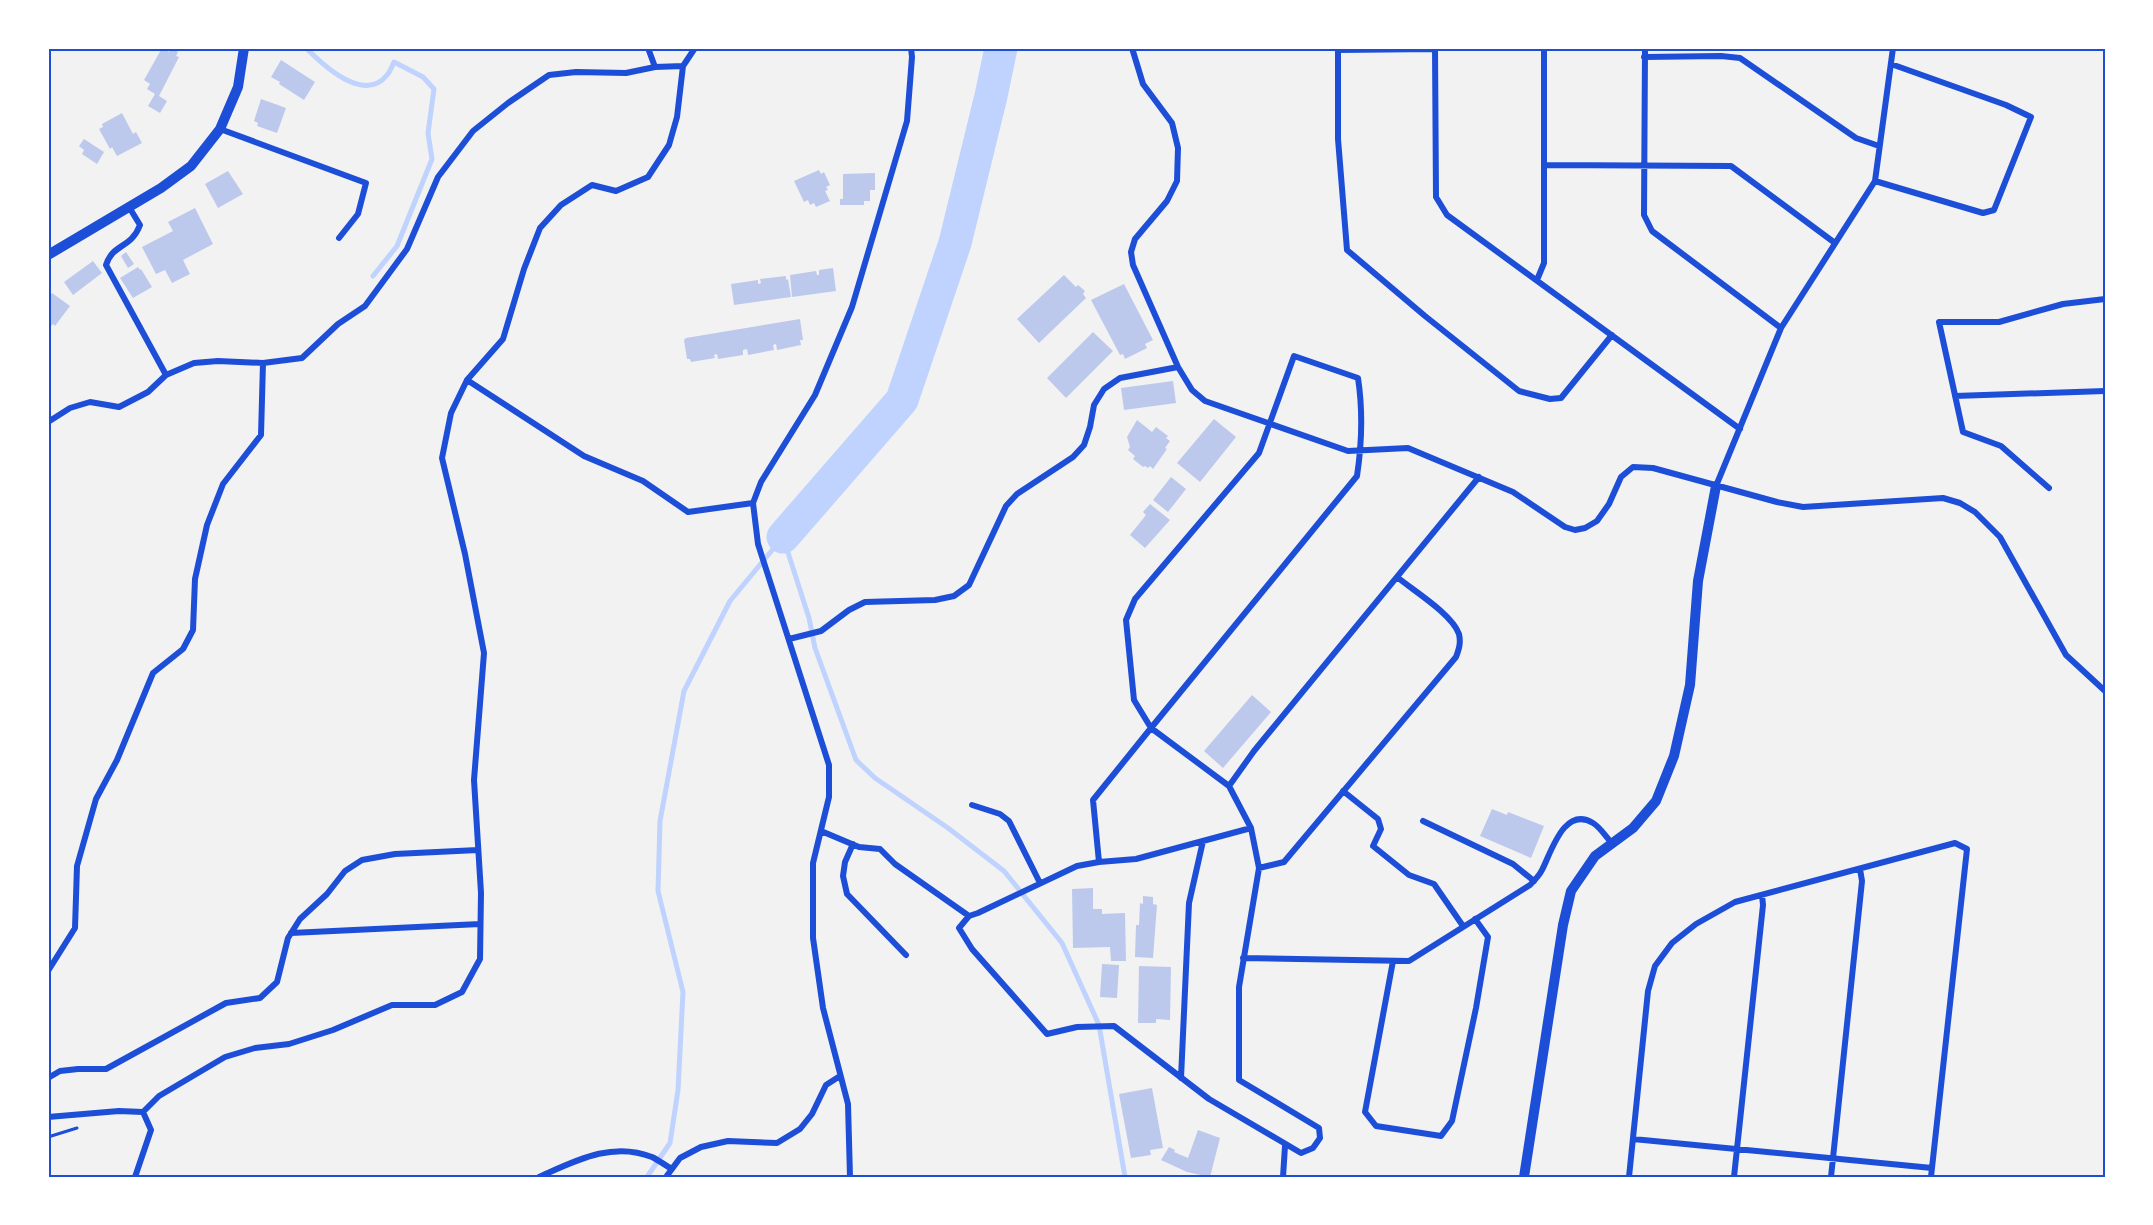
<svg xmlns="http://www.w3.org/2000/svg" width="2153" height="1225" font-family="'Playfair Display',serif">
	<style>
		.lines { fill: none; stroke-linecap: round; stroke-linejoin: round }
		.stream { stroke: #bfd3fe; stroke-width: 5 }
		.river { stroke: #bfd3fe; stroke-width: 33 }
		.building { fill: #bdc9ec }
		.path { stroke: #1d4ed8; stroke-width: 3 }
		.minor { stroke: #1d4ed8; stroke-width: 6 }
		.tertiary { stroke: #1d4ed8; stroke-width: 10 }
		.neatline { fill: none; stroke: #1d4ed8; stroke-width: 2 }
	</style>
	<rect width="100%" height="100%" fill="#f2f2f2"/>
	<g class="lines">
		<path class="stream" d="M306 48C323 65 364 104 387 75 390 72 392 66 394 62L423 77 434 89 428 133 432 159 397 246 373 276
			M783 537 809 618 815 648 856 760 875 778 948 828 1004 871 1062 943 1099 1025 1125 1177
			M647 1177 670 1143 678 1090 683 992 658 891 660 821 684 691 730 601 783 537"/>
		<path class="river" d="M783 537 902 400 955 243 991 96 1001 48"/>
	</g>
	<path class="building" d="M162 48 169 52 171 48 178 52 176 56 179 57 159 96 167 101 160 113 148 106 155 94 147 89 150 84 144 80Z
		M281 60 315 82 304 100 279 84 280 82 271 77Z
		M261 99 286 108 277 133 257 126 258 123 254 121Z
		M122 113 133 134 136 132 142 143 117 156 112 147 110 149 99 129 103 127 102 124Z
		M84 139 104 152 97 164 82 154 84 150 79 146Z
		M819 170 821 174 824 172 830 185 826 187 828 190 825 191 830 201 816 207 814 203 810 205 808 200 804 202 794 181Z
		M228 171 243 194 218 208 205 184Z
		M875 173V190H870V201H864V205H840V199H843V174Z
		M195 208 213 244 183 260 190 274 172 283 165 270 156 274 142 247 173 231 168 222Z
		M126 252 134 264 128 268 121 256Z
		M93 261 102 273 73 295 64 282Z
		M138 267 140 270 141 269 152 287 133 298 120 278Z
		M833 268 836 291 792 297 790 275 816 271 817 275H819V270Z
		M1064 275 1076 287 1078 285 1085 291 1083 294 1086 298 1039 343 1017 319Z
		M786 276V280L788 279 791 297 734 305 731 284 758 280V284L761 283 760 279Z
		M1124 284 1153 340 1145 344 1147 348 1125 359 1123 354 1120 355 1091 300Z
		M52 293 70 306 55 326 53 324 51 326 48 324V299Z
		M800 319 803 340H800L801 345 777 350 776 344 773 345 774 350 748 355 747 349 743 350V355L718 359 717 354 714 355 715 358 691 362 690 359H687L684 340 686 338Z
		M1093 332 1113 351 1066 398 1047 378Z
		M1173 381 1176 403 1124 410 1121 388Z
		M1214 419 1236 437 1200 482 1177 463Z
		M1137 420 1152 432 1156 427 1168 436 1166 438 1170 441 1165 448 1167 449 1153 469 1150 466 1148 468 1145 466 1143 467 1133 459 1135 456 1128 450 1130 447 1127 437Z
		M1171 477 1186 489 1168 512 1153 500Z
		M1150 504 1170 520 1145 548 1130 535 1146 515 1143 512Z
		M1252 695 1271 712 1223 768 1204 751Z
		M1492 809 1507 815 1508 812 1544 826 1531 858 1480 836Z
		M1093 888V909H1102V914L1125 913 1126 961H1111L1110 947 1073 948 1072 889Z
		M1143 896 1153 897V904L1157 905 1153 958 1135 957 1136 925H1139L1140 903 1143 904Z
		M1102 964 1119 965 1117 998 1100 997Z
		M1139 966 1171 967 1170 1020 1156 1019V1023H1138Z
		M1152 1088 1163 1148 1150 1150 1151 1155 1131 1158 1119 1094Z
		M1198 1130 1220 1138 1210 1177 1187 1172 1161 1160 1169 1147 1175 1150 1174 1152 1188 1158Z"/>
	<g class="lines">
		<path class="path" d="M48 1137 77 1128"/>
		<path class="minor" d="M648 48 655 67
			M1132 48 1143 84 1172 123 1178 148 1177 181 1167 201 1135 239 1131 252 1133 265 1178 367 1192 390 1205 401 1348 451 1408 448 1513 492 1565 527 1575 530 1585 528 1597 521 1609 504 1621 477 1633 467 1653 468 1777 502 1803 507 1943 498 1960 503 1975 512 2000 537 2066 655 2105 691
			M1338 48V139L1347 250 1425 316 1519 391 1550 399 1561 398 1612 335
			M1435 48 1436 197 1447 215 1740 429
			M1645 48 1644 215 1652 231 1781 328
			M1338 50 1435 49
			M1644 57 1721 56 1740 58 1856 138 1879 146
			M220 129 366 183 358 214 339 238
			M1544 165 1731 166 1835 243
			M1875 181 1983 213 1994 210 2031 117 2006 105 1891 64
			M129 207 140 225C131 249 113 243 106 265L166 375
			M1537 280 1544 263V48
			M467 380 584 456 643 481 688 512 753 503
			M1955 396 2105 391
			M48 422 70 408 90 402 119 407 148 392 166 375 194 363 218 361 263 363 302 358 338 324 365 306 407 249 438 177 473 131 508 103 549 75 576 72 626 73 655 67 683 66
			M1716 486 1781 328 1875 181 1893 48
			M2049 488 2001 446 1963 432 1939 322H1999L2063 304 2105 299
			M789 639 821 631 849 610 865 602 935 600 954 596 969 585 1006 506 1017 494 1073 457 1084 445 1090 427 1094 405 1104 389 1120 378 1178 367
			M1343 791 1378 819 1381 829 1373 846 1409 875 1434 884 1463 926
			M972 805 1000 814 1009 821 1040 883
			M1423 821 1513 864 1534 881
			M821 831 859 847 880 849 895 864 969 916 978 913 1077 866 1099 862 1136 859 1251 828 1229 786 1254 751 1479 477
			M853 844 845 862 843 876 847 894 906 955
			M1099 862 1093 800 1151 728 1357 476C1362 443 1363 411 1358 378L1294 356 1259 453 1135 599 1126 620 1134 700 1151 728 1229 786
			M1259 868 1284 862 1456 657C1459 649 1461 643 1459 634 1452 614 1414 591 1397 577
			M969 916 959 928 972 949 1047 1034 1077 1027 1114 1026 1209 1099 1301 1153 1313 1148 1320 1138 1319 1128 1239 1080V987L1259 868 1251 828
			M291 933 480 924
			M1243 958 1409 961 1530 885C1534 881 1539 876 1542 870 1551 853 1564 805 1593 823 1600 827 1606 837 1612 843
			M1393 961 1365 1112 1376 1126 1441 1136 1452 1121 1476 1008 1488 937 1475 919
			M48 971 75 928 77 866 96 799 117 760 153 673 183 649 193 630 195 579 207 525 223 484 261 435 263 363
			M48 1078 60 1071 78 1069H106L226 1003 260 998 277 982 288 938 300 919 327 894 345 871 362 860 395 854 478 850
			M1181 1078 1189 903 1203 841
			M48 1117 119 1111 143 1112 159 1096 225 1057 255 1048 289 1044 333 1030 392 1005H435L462 992 480 959 481 893 474 780 484 653 465 554 442 458 451 413 467 380 503 339 524 269 540 228 561 205 592 185 616 191 648 177 669 145 677 117 683 66 695 48
			M1633 1139 1932 1168
			M135 1177 151 1130 143 1112
			M539 1177C575 1161 612 1141 652 1157 658 1160 665 1165 672 1169
			M666 1177 680 1158 701 1147 728 1141 777 1143 800 1129 812 1114 826 1085 840 1076
			M850 1177 848 1104 823 1008 813 938V863L829 797V765L758 544 753 503 761 482 815 395 852 307 907 121 912 57 911 48
			M1283 1177 1285 1146
			M1629 1177 1648 991 1655 966 1672 943 1696 924 1735 902 1955 843 1967 849 1931 1177
			M1734 1177 1763 905 1762 895
			M1831 1177 1862 881 1860 869"/>
		<path class="tertiary" d="M48 255 161 188 191 166 220 129 238 87 244 48
			M1524 1177 1563 925 1571 891 1595 856 1633 828 1656 801 1674 756 1690 685 1698 581 1716 486"/>
	</g>
	<rect width="2153" height="1225" fill="none" stroke="#ffffff" stroke-width="99"/>
	<rect x="50" y="50" width="2054" height="1126" class="neatline"/>
</svg>
